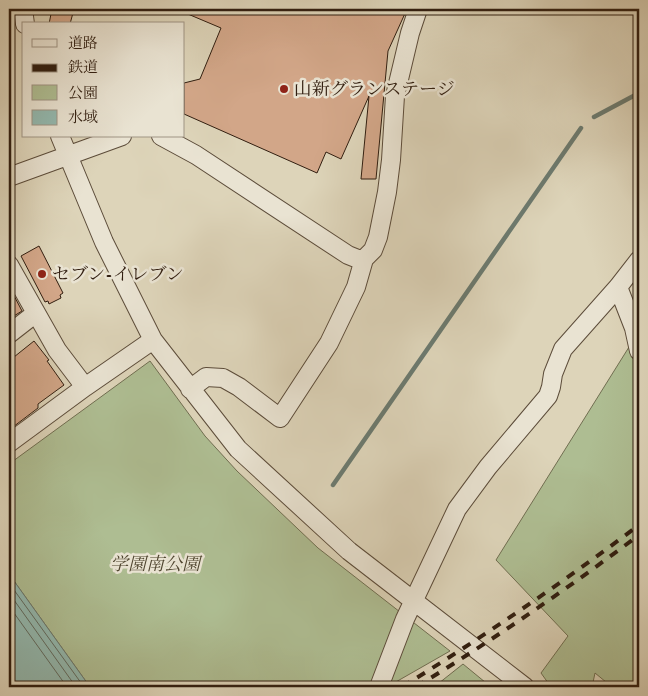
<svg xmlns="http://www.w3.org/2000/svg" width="648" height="696" font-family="'IM FELL DW Pica','Noto Serif JP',serif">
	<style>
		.green { fill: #aebd92; stroke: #706e51 }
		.water { fill: #93b8ae; stroke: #6c7a6f }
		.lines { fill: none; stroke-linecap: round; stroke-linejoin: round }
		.shore { stroke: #626b5f; stroke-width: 1 }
		.stream { stroke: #6c7a6f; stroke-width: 4.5 }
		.building { fill: #d2a688; stroke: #311e10 }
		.minor-casing { stroke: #5c4c3a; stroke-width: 20 }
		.minor { stroke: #e9e3d2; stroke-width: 18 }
		.rail { stroke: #311e10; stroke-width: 4; stroke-dasharray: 9 9; stroke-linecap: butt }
		.poi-dot { fill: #8f2418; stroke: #e9e3d2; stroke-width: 2 }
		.labels { text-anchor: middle; stroke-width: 5; stroke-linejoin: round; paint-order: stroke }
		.poi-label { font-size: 18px; fill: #311e10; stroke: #e9e3d2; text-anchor: start }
		.park-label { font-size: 18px; font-style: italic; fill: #504630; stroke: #e9e3d2 }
	</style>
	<rect width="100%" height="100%" fill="#ddd4b9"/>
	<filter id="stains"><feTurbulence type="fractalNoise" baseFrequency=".004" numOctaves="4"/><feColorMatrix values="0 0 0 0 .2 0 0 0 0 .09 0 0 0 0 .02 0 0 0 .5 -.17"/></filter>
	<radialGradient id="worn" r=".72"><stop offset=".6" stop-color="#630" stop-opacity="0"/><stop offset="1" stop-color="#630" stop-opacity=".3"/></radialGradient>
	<path class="green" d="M639 331V687H612L595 673 592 687H551L541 673 568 636 496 560Z
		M150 361 205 436 237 471 318 548 450 651 387 687H90L9 574V464Z
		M463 664 491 687H434Z"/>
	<path class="water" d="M9 574 90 687H9Z"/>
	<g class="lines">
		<path class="shore" d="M9 583 84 687
			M9 593 76 687
			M9 606 67 687"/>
		<path class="stream" d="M594 117 639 93
			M333 485 581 128"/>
	</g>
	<path class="building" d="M52 9H74L70 24H49Z
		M176 9H407L388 51 376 179H361L369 96 341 159 326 152 317 173 184 114V83L200 79 221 28Z
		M39 246 63 293 60 295 61 298 49 304 48 301 45 302 21 256Z
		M9 286 22 311 9 319Z
		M34 341 49 360 47 361 64 385 38 404V408L9 430V361Z"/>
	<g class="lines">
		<g class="minor-casing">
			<path id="minor" d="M23 9 25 24
				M60 136 104 242 153 340 238 449 349 551 525 687
				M161 136 196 155 348 255 358 259H364
				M9 177 122 136
				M9 265 57 350 85 387
				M618 287 634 328 639 351
				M9 334 36 313
				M190 389 206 377 223 378 239 387 280 418 329 343 356 287 364 259 373 250 378 237 387 192 391 160 395 96 410 33 418 9
				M9 443 85 387 153 340
				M379 687 405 619 457 509 488 467 548 396 551 387 553 374 563 349 618 287 639 260"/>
		</g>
		<use href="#minor" class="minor"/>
		<path class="rail" d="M402 687C483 637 562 583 639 525
			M416 687C493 640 567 589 639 535"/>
	</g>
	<g class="poi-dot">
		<circle cx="284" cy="89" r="5"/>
		<circle cx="42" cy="274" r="5"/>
	</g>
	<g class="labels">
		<g class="poi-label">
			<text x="294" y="95">山新グランステージ</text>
			<text x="52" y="280">セブン-イレブン</text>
		</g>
		<g class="park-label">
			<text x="155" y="570">学園南公園</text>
		</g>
	</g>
	<rect width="648" height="696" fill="none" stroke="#ddd4b9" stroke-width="30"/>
	<rect x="10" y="10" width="628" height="676" fill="none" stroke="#311e10" stroke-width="2.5"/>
	<rect x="15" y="15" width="618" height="666" fill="none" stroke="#311e10"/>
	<rect x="22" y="22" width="162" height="115" fill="#e9e3d2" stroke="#9f9484"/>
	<rect x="32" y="39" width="25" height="8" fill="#e9e3d2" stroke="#9f9484"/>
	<text x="68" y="48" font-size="15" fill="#311e10">道路</text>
	<rect x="32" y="64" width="25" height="8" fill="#311e10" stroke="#9f9484"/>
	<text x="68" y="72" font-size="15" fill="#311e10">鉄道</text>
	<rect x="32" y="85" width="25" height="15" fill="#aebd92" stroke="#9f9484"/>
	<text x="68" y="98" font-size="15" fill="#311e10">公園</text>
	<rect x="32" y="110" width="25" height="15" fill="#93b8ae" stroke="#9f9484"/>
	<text x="68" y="122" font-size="15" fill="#311e10">水域</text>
	<rect width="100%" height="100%" filter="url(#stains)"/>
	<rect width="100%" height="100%" fill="url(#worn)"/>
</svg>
